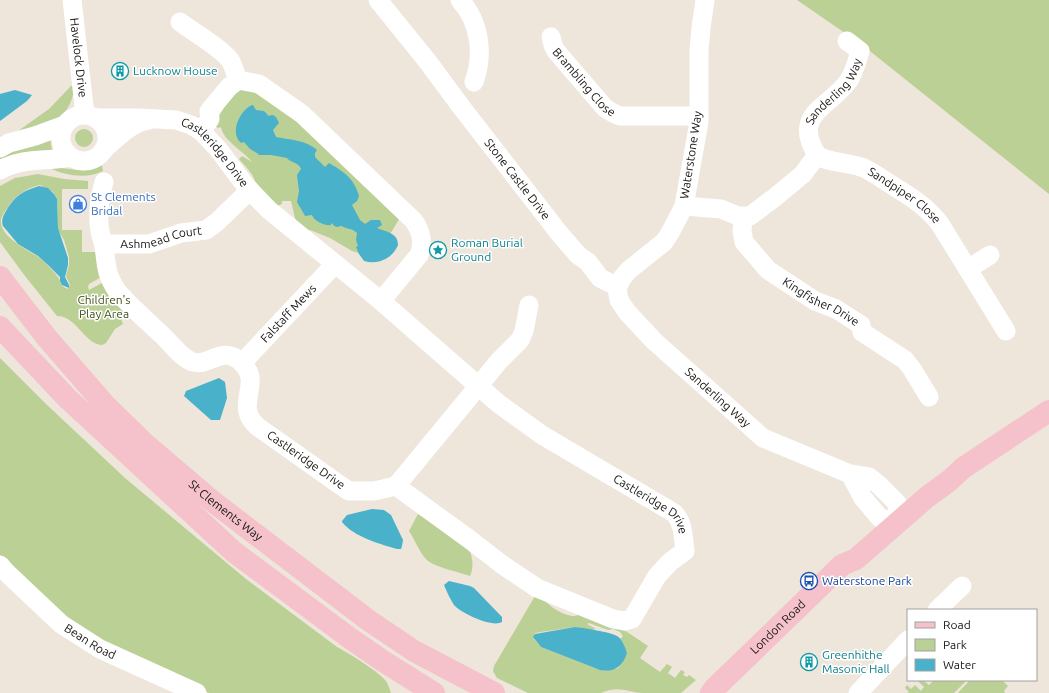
<svg xmlns="http://www.w3.org/2000/svg" width="1049" height="693" font-family="Ubuntu,sans-serif">
	<style>
		.green { fill: #bbd094; fill-rule: evenodd }
		.water { fill: #49b1c9 }
		.lines { fill: none; stroke-linecap: round; stroke-linejoin: round }
		.minor { stroke: #fff; stroke-width: 19 }
		.major { stroke: #f5c2cb; stroke-width: 22 }
		.labels { text-anchor: middle; stroke-width: 3; stroke-linejoin: round; paint-order: stroke }
		.street-label { font-size: 12px; fill: #191613; stroke: #fff }
		.culture-label { font-size: 12px; fill: #0d838f; stroke: #fff; text-anchor: start }
		.shop-label { font-size: 12px; fill: #366cbe; stroke: #fff; text-anchor: start }
		.park-label { font-size: 12px; fill: #42511d; stroke: #fff }
		.transit-label { font-size: 12px; fill: #164399; stroke: #fff; text-anchor: start }
	</style>
	<rect width="100%" height="100%" fill="#eee5db"/>
	<path class="green" d="M797 0H1049V194L861 44Z
		M75 85C70 127 37 130 4 141L49 109 71 86Z
		M237 88 276 97 401 216 392 231 372 257 352 251 330 238 310 230H295V218L291 201H282V204L277 206 256 185C255 175 245 166 239 159L242 156 252 162C245 152 223 141 221 127L218 128 214 125 225 106Z
		M75 138a9 9 0 1 1 18 0a9 9 0 1 1-18 0Z
		M50 137 52 151 0 160V153Z
		M102 165 103 171C88 179 65 176 50 168 70 166 83 176 102 165Z
		M38 174 64 179 88 181V189H62V230H82V252H99L103 276 89 284 88 287 89 290 104 282 126 309 121 318 123 324 115 329 106 343 102 345C84 344 77 316 57 316L25 276 0 242V186L15 178ZM40 185 53 192 57 199 58 230 64 240 69 257V265L66 276 70 285 68 289C59 286 62 281 57 276 53 270 47 265 42 260 31 250 0 239 1 220 2 215 5 211 8 207 15 195 27 188 40 185Z
		M0 358 46 404 125 478 246 579 337 647C348 653 378 671 386 681 388 684 390 690 391 693H209L165 674 75 628 15 574 0 555Z
		M418 514C431 522 443 530 455 539 459 542 464 545 468 548 473 555 474 569 470 576 459 572 438 568 428 561 420 554 415 540 409 531Z
		M535 596 543 598C548 606 564 616 574 616 576 616 580 614 583 613L618 626 648 646 640 658 660 672 667 664 672 667 668 673 675 678 681 670 685 672 683 675 687 677 689 675 696 680 681 693C668 693 656 693 643 693 626 692 619 685 601 693H528L497 678 493 671 494 666ZM589 623 608 630 613 629 620 632 623 636 620 639 627 653 622 663 618 668 606 671 595 668 541 647 534 639 535 633 541 632 575 627 591 630 596 629 587 624Z
		M917 680H923L929 685 933 681 932 680H967L954 693H907L909 692 905 688 907 685 911 689 915 685 921 691 924 687Z
		M970 680H1002L1008 686 1004 691 1005 693H958Z"/>
	<path class="water" d="M15 90 32 95 27 101 0 121V94Z
		M252 105H253L256 110 264 111 268 115 267 116 273 115 276 117 279 123 273 130 276 137C291 140 306 140 317 150L315 153V157L325 167 329 163C344 172 354 178 359 196L357 201 352 205 360 220 365 224 371 220H380L382 225 377 228C387 232 398 233 398 245 392 259 378 265 364 261L359 254 356 247 358 246 356 240 357 233 353 230 343 227 342 226 336 227 331 223V225C324 226 314 221 312 215L305 216 304 214 297 202 299 191 297 175 301 169C299 162 290 163 287 158L271 155H259L257 153 250 149 244 142 241 143C229 133 240 110 252 105Z
		M39 186 48 188 54 194 57 199 58 228 68 258V265L65 277 69 285V288L62 285 60 281V277L49 266 38 256 18 244 3 226C1 220 3 216 6 211 15 196 22 191 39 186Z
		M219 378 225 382 227 398 220 420H211L184 396 186 391Z
		M372 509 384 510 391 515 403 540 402 546 401 549H397C380 544 354 537 342 522V521L347 515Z
		M449 581 470 586 474 588 502 617V622C492 628 461 613 454 605 450 599 447 592 444 585Z
		M575 627C584 628 610 632 617 636 622 639 625 647 627 653 623 666 614 673 600 670L541 647 533 637 535 634Z"/>
	<g class="lines">
		<g class="minor">
			<path id="s1" d="M72 0 85 115"/>
			<path id="s2" d="M378 0 428 62 462 108 559 233 578 255 588 262 600 278 610 283 618 285"/>
			<path d="M460 0C480 22 484 54 474 82"/>
			<path id="s3" d="M705 0 701 28 699 51V122L684 206 670 233 664 242 629 270 622 278 617 288 619 300 627 312 654 341 763 438 850 474 869 477 879 485 897 503 898 522 880 518 863 498 850 474"/>
			<path d="M180 22C193 32 220 47 230 60 234 66 235 74 238 80"/>
			<path id="s4" d="M551 37 553 45 556 51 605 108 613 113 620 116H699"/>
			<circle cx="84" cy="138" r="23"/>
			<path id="s5" d="M97 118H139L176 120 191 125 201 131 218 149 245 185 269 210 381 301 499 404 542 435 674 513C684 523 683 538 685 551L670 562 657 576 632 619 624 621 613 619 537 588 504 566 469 539 396 486 374 491H349L340 485 258 427C232 405 264 384 242 363 222 344 210 367 193 362 181 358 170 342 161 334 146 320 130 306 117 291 105 272 107 266 104 247 103 241 101 237 100 231 97 217 100 195 104 182"/>
			<path d="M201 131 210 119 209 111 229 87 238 80 259 84 302 114 413 220C421 230 424 243 419 255L381 301"/>
			<path d="M0 148 9 143 35 136 65 125"/>
			<path d="M104 149C117 138 132 122 149 120"/>
			<path id="s6" d="M817 155C827 163 851 162 864 168 872 172 880 177 887 182 906 194 926 205 940 224L1006 331"/>
			<path d="M0 170C23 157 47 162 71 157"/>
			<path id="s7" d="M684 206 721 209 738 216H750L774 198 803 174 817 155C791 113 830 108 849 80 855 71 857 61 860 51L847 41"/>
			<path id="s8" d="M743 217 742 231 744 242 768 270 815 301 836 309 861 325 862 332 905 360 912 369 929 397"/>
			<path id="s9" d="M104 244H149L181 233 206 230 217 222 250 190"/>
			<path d="M968 269 990 255"/>
			<path id="s10" d="M242 363 335 264"/>
			<path d="M396 486 499 361 520 340 524 331 529 305"/>
			<path id="s11" d="M0 565 7 573 61 624 100 649 197 693"/>
			<path d="M937 610 962 586"/>
			<path d="M858 693 908 640"/>
		</g>
		<g class="major">
			<path id="s12" d="M0 277 47 338 106 406 145 444 212 501 368 620 414 651 494 693"/>
			<path d="M0 327 67 398 234 552 351 639 383 661 434 693"/>
			<path id="s13" d="M711 693 714 689 842 565 856 559 927 497 949 481 963 468 1049 411"/>
		</g>
	</g>
	<defs>
		<g id="building-ring" transform="scale(0.9)"><circle r="9.5" fill="#fff" stroke="#0f9aa8" stroke-width="1.5"/><path d="M-4-6H4V6H1V3H-1V6H-4ZM-2.5-4.3h1.7v1.8h-1.7ZM.8-4.3h1.7v1.8H.8ZM-2.5-1h1.7V.8h-1.7ZM.8-1h1.7V.8H.8Z" fill="#0f9aa8"/></g>
		<g id="shop-ring" transform="scale(0.9)"><circle r="9.5" fill="#fff" stroke="#3f7fe0" stroke-width="1.5"/><path d="M-5-2.5h2.3a2.7 3.5 0 0 1 5.4 0H5L5.5 6h-11ZM-1.5-2.5h3a1.5 2.3 0 0 0-3 0Z" fill="#3f7fe0"/></g>
		<g id="sight-ring" transform="scale(0.9)"><circle r="9.5" fill="#fff" stroke="#0f9aa8" stroke-width="1.5"/><path d="M0-6L1.8-2.2L6-1.7L2.9 1.2L3.7 5.4L0 3.3L-3.7 5.4L-2.9 1.2L-6-1.7L-1.8-2.2Z" fill="#0f9aa8"/></g>
		<g id="bus-ring" transform="scale(0.9)"><circle r="9.5" fill="#fff" stroke="#1a4fb4" stroke-width="1.5"/><path d="M-5-6H5V4H4V6H2V4H-2V6H-4V4H-5ZM-3.5-4V0h7V-4ZM-3.5 1.2v1.5H-2V1.2ZM2 1.2v1.5H3.5V1.2Z" fill="#1a4fb4"/></g>
	</defs>
	<g fill-rule="evenodd">
		<use href="#building-ring" x="120" y="71"/>
		<use href="#shop-ring" x="78" y="204"/>
		<use href="#sight-ring" x="438" y="250"/>
		<use href="#bus-ring" x="809" y="581"/>
		<use href="#building-ring" x="809" y="662"/>
	</g>
	<g class="labels">
		<g class="street-label">
			<text dy="4" stroke="none"><textPath href="#s1" startOffset="58">Havelock Drive</textPath></text>
			<text dy="4" stroke="none"><textPath href="#s4" startOffset="57">Brambling Close</textPath></text>
			<text dy="4" stroke="none"><textPath href="#s7" startOffset="233">Sanderling Way</textPath></text>
			<text dy="4" stroke="none"><textPath href="#s5" startOffset="131">Castleridge Drive</textPath></text>
			<text transform="translate(691 155) rotate(-81)" y="4">Waterstone Way</text>
			<text dy="4" stroke="none"><textPath href="#s2" startOffset="227">Stone Castle Drive</textPath></text>
			<text dy="4" stroke="none"><textPath href="#s6" startOffset="98">Sandpiper Close</textPath></text>
			<text dy="4" stroke="none"><textPath href="#s9" startOffset="58">Ashmead Court</textPath></text>
			<text dy="4" stroke="none"><textPath href="#s8" startOffset="124">Kingfisher Drive</textPath></text>
			<text dy="4" stroke="none"><textPath href="#s10" startOffset="68">Falstaff Mews</textPath></text>
			<text dy="4" stroke="none"><textPath href="#s3" startOffset="467">Sanderling Way</textPath></text>
			<text transform="translate(306 460) rotate(35)" y="4">Castleridge Drive</text>
			<text dy="4" stroke="none"><textPath href="#s5" startOffset="695">Castleridge Drive</textPath></text>
			<text dy="4" stroke="none"><textPath href="#s12" startOffset="326">St Clements Way</textPath></text>
			<text dy="4" stroke="none"><textPath href="#s13" startOffset="94">London Road</textPath></text>
			<text dy="4" stroke="none"><textPath href="#s11" startOffset="119">Bean Road</textPath></text>
		</g>
		<g class="culture-label">
			<text x="133" y="75">Lucknow House</text>
			<text x="451" y="247">Roman Burial<tspan x="451" dy="14">Ground</tspan></text>
			<text x="822" y="659">Greenhithe<tspan x="822" dy="14">Masonic Hall</tspan></text>
		</g>
		<g class="shop-label">
			<text x="91" y="201">St Clements<tspan x="91" dy="14">Bridal</tspan></text>
		</g>
		<g class="park-label">
			<text x="104" y="304">Children's<tspan x="104" dy="14">Play Area</tspan></text>
		</g>
		<g class="transit-label">
			<text x="822" y="585">Waterstone Park</text>
		</g>
	</g>
	<rect x="907" y="609" width="130" height="72" fill="#ffffff" stroke="#a3a2a1"/>
	<rect x="915" y="622" width="20" height="6" fill="#f5c2cb" stroke="#a3a2a1"/>
	<text x="943" y="629" font-size="12" fill="#191613">Road</text>
	<rect x="915" y="639" width="20" height="12" fill="#bbd094" stroke="#a3a2a1"/>
	<text x="943" y="649" font-size="12" fill="#191613">Park</text>
	<rect x="915" y="659" width="20" height="12" fill="#49b1c9" stroke="#a3a2a1"/>
	<text x="943" y="669" font-size="12" fill="#191613">Water</text>
</svg>
